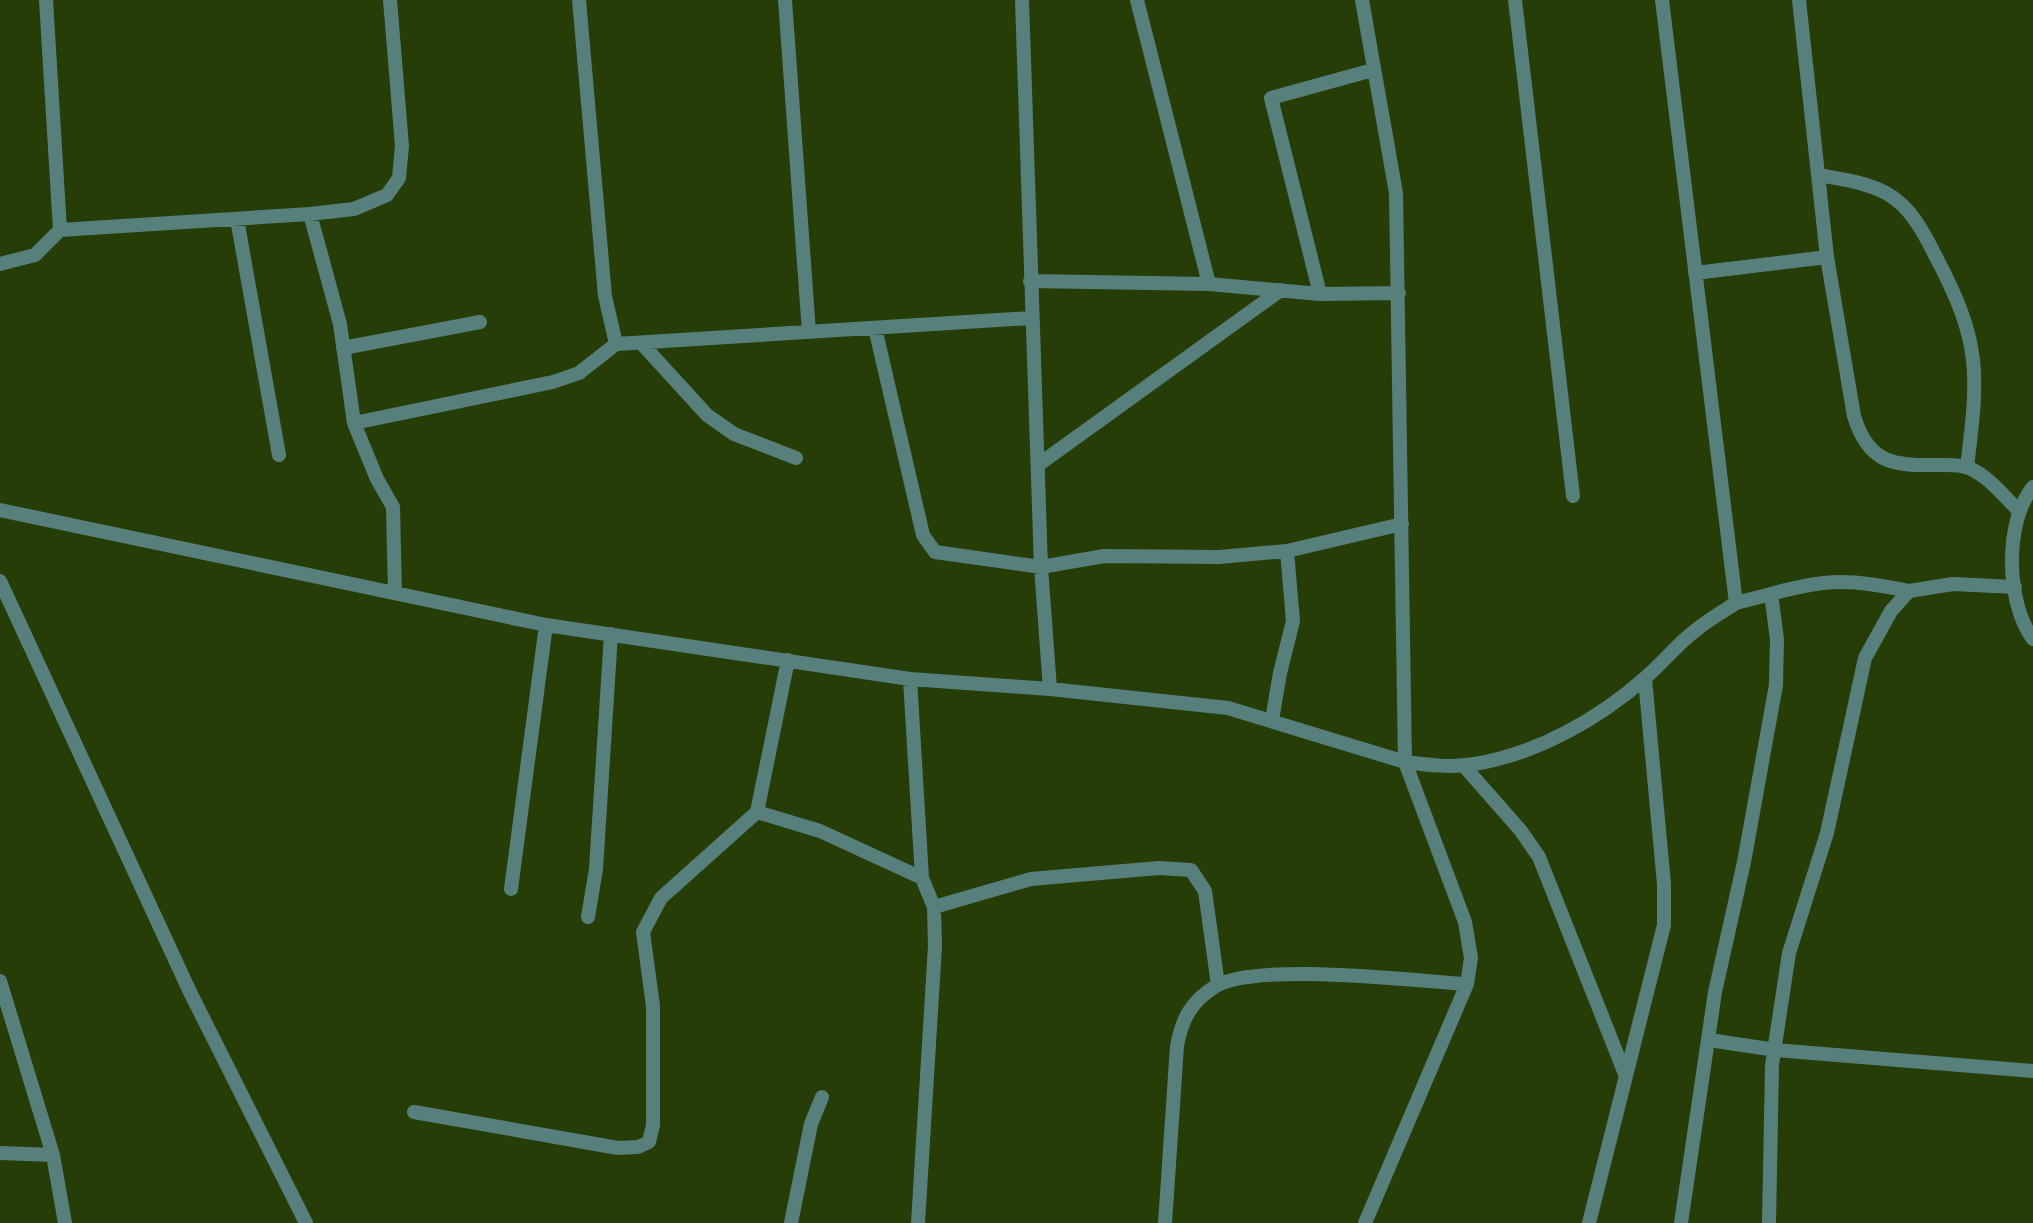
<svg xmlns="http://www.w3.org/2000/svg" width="2033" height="1223" font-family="'Source Sans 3',sans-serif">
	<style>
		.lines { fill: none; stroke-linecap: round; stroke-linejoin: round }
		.minor { stroke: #57807d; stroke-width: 14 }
		.tertiary { stroke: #57807d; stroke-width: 14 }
	</style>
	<rect width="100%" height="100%" fill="#263d08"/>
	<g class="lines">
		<path class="minor" d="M46 0 60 230 310 214 354 209 387 195 399 178 402 146 390 0
			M579 0 605 296 616 344 1031 318
			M785 0 809 332
			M1022 0 1041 567 1050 689
			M1137 0 1209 284
			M1362 0 1396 193 1405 762 1465 922 1471 958 1467 984 1365 1223
			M1515 0 1573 496
			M1799 0 1827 257 1854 416C1868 462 1891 466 1937 465 1947 465 1960 464 1969 468 1988 476 2003 495 2018 510
			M1818 175C1841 179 1865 182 1886 193 1910 206 1923 231 1935 255 1981 342 1979 371 1967 467
			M310 214 340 324 354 423 377 479 393 507 395 593
			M237 219 279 455
			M0 264 35 255 60 230
			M1695 273 1827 257
			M1030 281 1209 284 1320 294 1399 293
			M1320 294 1271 98 1373 70
			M875 328 923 535 935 552 1041 567 1104 556 1219 557 1287 551 1402 524
			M643 345 707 415 734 434 796 458
			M343 348 480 322
			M354 423 553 382 579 373 616 344
			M1038 465 1281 290
			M0 510 546 625 910 679 1050 689 1228 708 1405 762C1428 765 1452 768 1475 764 1536 754 1599 719 1645 678 1663 663 1677 644 1696 630 1708 620 1722 612 1736 603L1662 0
			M0 581 190 992 306 1223
			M1771 594C1828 578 1851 579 1909 591
			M788 660 757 812 820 831 922 878
			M910 679 922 878 934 907 935 946 918 1223
			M1272 720 1280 673 1293 621 1287 551
			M1463 765 1521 831 1539 857 1625 1074
			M511 889 546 625
			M934 907 1031 879 1159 868 1191 870 1205 891 1218 985
			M588 917 596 869 611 634
			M0 981 53 1155 65 1223
			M1709 1040 1776 1050 2033 1071
			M414 1112 618 1148 638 1147 649 1142 653 1125V1006L643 932 661 898 757 812
			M0 1153 53 1155
			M791 1223 811 1124 822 1097
			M1165 1223 1177 1046C1182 1019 1191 1001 1216 986 1258 962 1414 981 1467 984
			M1589 1223 1664 925V884L1645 679
			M1681 1223 1715 992 1744 862 1776 685 1777 639 1771 594 1736 603
			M1769 1223 1772 1065 1789 953 1827 833 1865 658 1891 611 1909 591 1953 584 2015 587"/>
		<path class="tertiary" d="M2033 487C2004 522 2006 603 2033 639"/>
	</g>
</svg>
